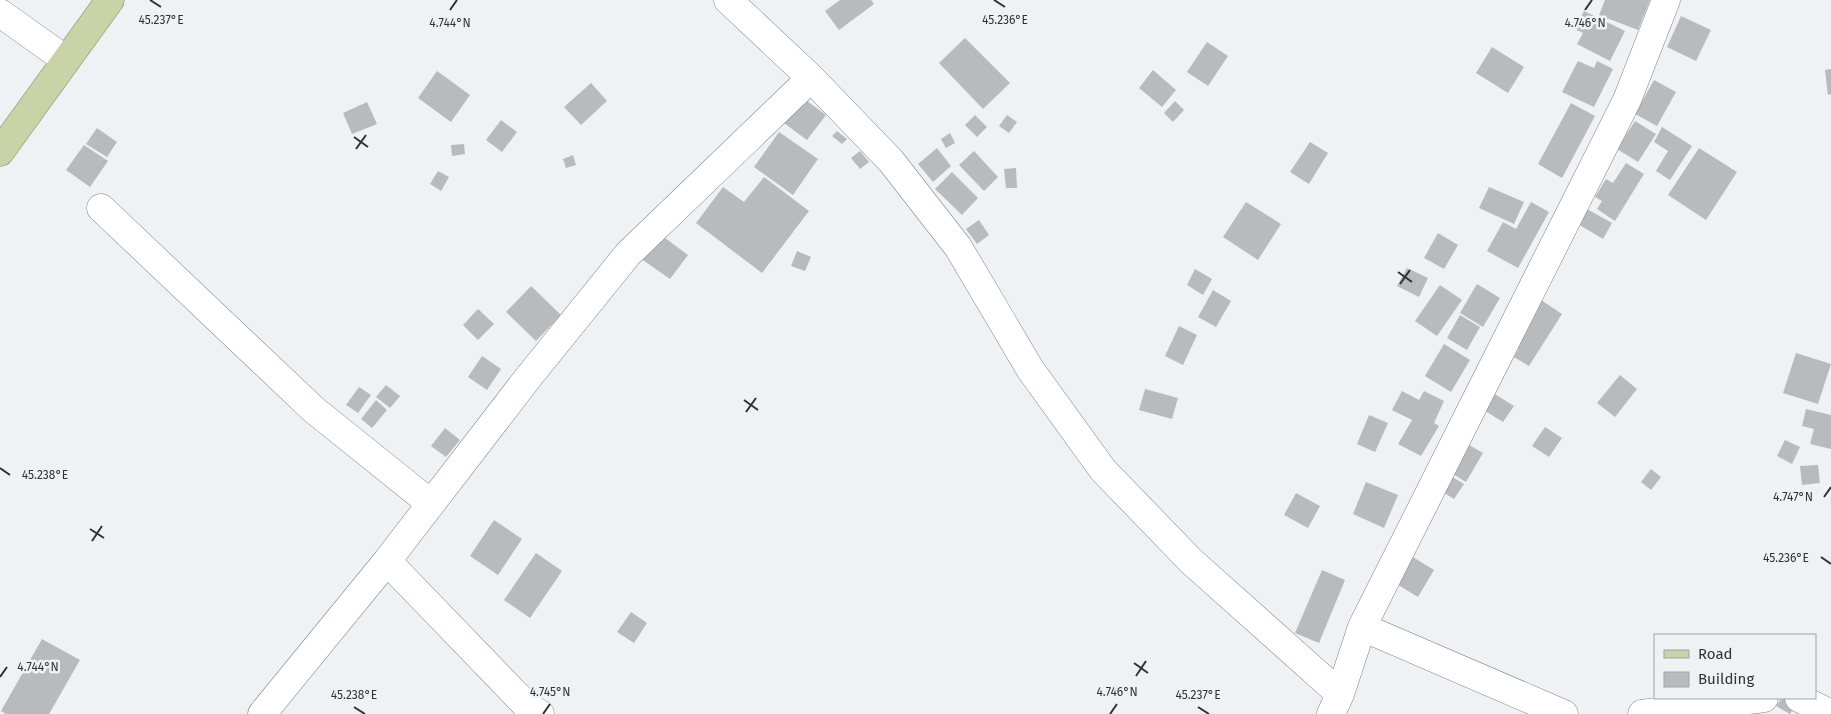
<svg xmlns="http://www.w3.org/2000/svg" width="1831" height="714" font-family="'Fira Sans',sans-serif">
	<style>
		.building { fill: #b8babd }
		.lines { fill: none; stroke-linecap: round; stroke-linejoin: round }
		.minor-casing { stroke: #818386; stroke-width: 29 }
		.major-casing { stroke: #7d8658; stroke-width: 29 }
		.minor { stroke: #fff; stroke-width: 28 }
		.major { stroke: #cad2a7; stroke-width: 28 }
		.ticks { fill: none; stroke: #303132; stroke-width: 2 }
		.ticks-label { font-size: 12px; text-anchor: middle; fill: #303132; stroke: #eff1f4; stroke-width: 5; stroke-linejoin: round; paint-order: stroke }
	</style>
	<rect width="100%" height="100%" fill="#eff1f4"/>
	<path class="building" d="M840 0H871L874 4 839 30 825 11Z
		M1605 0H1650L1638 30 1599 15Z
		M1584 11 1625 31 1610 61 1577 44 1583 33 1575 29Z
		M1681 16 1711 30 1696 61 1667 47Z
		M965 38 1010 83 983 109 939 63Z
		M1207 42 1228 56 1208 86 1187 72Z
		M1492 47 1524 67 1508 93 1476 73Z
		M1578 61 1594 68 1597 61 1613 69 1594 107 1562 92Z
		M1831 69V94L1828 95 1825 70Z
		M1153 70 1176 90 1162 107 1139 88Z
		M437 71 470 95 451 122 418 98Z
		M1654 80 1676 92 1657 126 1635 114Z
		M591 83 607 101 581 125 564 107Z
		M803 98 826 115 807 140 784 123Z
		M1175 101 1184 110 1173 122 1164 113Z
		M367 102 377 124 352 134 343 113Z
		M1571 103 1595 116 1562 178 1538 164Z
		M975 115 987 127 977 137 965 125Z
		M1007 115 1017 122 1009 133 999 126Z
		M501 120 517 132 502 152 486 140Z
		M1635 121 1656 134 1638 162 1617 149Z
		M1662 127 1692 146 1670 180 1656 171 1668 151 1654 142Z
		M97 128 117 142 107 157 86 144Z
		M837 131 847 139 842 144 832 136Z
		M779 132 818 159 793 195 754 167Z
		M950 133 955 143 946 148 941 139Z
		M1310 142 1328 153 1309 184 1290 172Z
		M464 144 465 154 452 156 451 145Z
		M84 145 108 161 90 187 66 170Z
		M937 148 951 166 933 182 918 164Z
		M1699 148 1737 172 1706 220 1668 195Z
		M860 151 869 162 860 169 851 158Z
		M974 151 998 177 984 191 959 165Z
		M573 155 576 165 566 168 563 159Z
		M1626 163 1644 174 1615 221 1597 209 1602 201 1595 197 1606 179 1613 183Z
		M1016 168 1017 188H1006L1004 169Z
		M438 171 449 177 441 191 430 184Z
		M952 172 978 198 962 215 935 189Z
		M764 177 809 211 762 273 696 223 723 187 744 202Z
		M1489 187 1524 202 1514 224 1479 208Z
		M1246 202 1281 224 1258 260 1223 237Z
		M1531 202 1549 212 1518 268 1487 251 1503 222 1516 229Z
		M1587 209 1612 223 1603 239 1578 224Z
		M979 220 989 235 977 244 966 229Z
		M1438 233 1458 245 1444 269 1424 258Z
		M661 235 688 255 670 279 643 260Z
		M797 251 811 257 805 271 791 266Z
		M1407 268 1428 278 1419 297 1397 286Z
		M1195 269 1212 279 1203 295 1187 285Z
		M1477 284 1500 298 1483 327 1460 313Z
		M1440 285 1462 300 1437 336 1415 321Z
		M531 286 561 315 536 341 506 312Z
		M1213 290 1231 301 1216 327 1198 317Z
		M1538 298 1562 314 1529 366 1514 357 1519 349 1510 343Z
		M478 309 494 324 478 340 463 325Z
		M1460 315 1480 327 1467 350 1447 338Z
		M1179 326 1197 335 1183 365 1165 356Z
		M1444 344 1470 360 1451 392 1425 376Z
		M1796 353 1831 364 1818 404 1783 393Z
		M482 356 501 369 487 390 468 377Z
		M1620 375 1637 389 1615 417 1597 403Z
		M386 385 400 396 390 408 376 397Z
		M359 387 371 395 358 413 346 405Z
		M1145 389 1178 398 1172 419 1139 410Z
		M1402 391 1419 400 1424 391 1444 401 1434 423 1439 426 1421 456 1398 444 1412 420 1392 410Z
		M1493 393 1514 406 1503 422 1482 409Z
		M376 400 387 410 372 428 361 419Z
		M1806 409 1831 415V449L1810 444 1814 429 1802 426Z
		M1369 415 1388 423 1375 452 1357 444Z
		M1545 427 1562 438 1549 457 1532 446Z
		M445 428 460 440 446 457 431 446Z
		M1785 440 1800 447 1792 464 1777 456Z
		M1464 442 1483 453 1466 482 1448 471Z
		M1818 465 1820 483 1802 485 1800 466Z
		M1651 469 1661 477 1651 490 1641 482Z
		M1444 472 1464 484 1454 499 1435 487Z
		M1366 482 1398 495 1384 528 1353 514Z
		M1296 493 1320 506 1308 528 1284 515Z
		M494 520 522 539 498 575 470 556Z
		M536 553 562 571 530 618 504 600Z
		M1411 556 1434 570 1418 597 1395 583Z
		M1322 570 1345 580 1319 643 1295 633Z
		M631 612 647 623 634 643 617 632Z
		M42 639 80 660 49 714H6L1 711Z
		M1782 698H1800L1790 714 1776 706Z"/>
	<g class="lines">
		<g class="minor-casing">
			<path id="minor" d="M728 0 811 78 891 161 958 247 1030 369 1103 470 1191 561 1340 694 1331 714
				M0 13 66 60
				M101 208 313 409 430 503
				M387 561 527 706 540 714
				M1362 627 1564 714
				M1340 694 1362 627 1627 100 1666 0
				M1799 698 1831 714
				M262 714 387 561 527 379 628 254 811 78
				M1642 714 1764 698"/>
		</g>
		<g class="major-casing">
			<path id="major" d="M0 152 110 0"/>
		</g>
		<use href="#minor" class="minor"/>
		<use href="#major" class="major"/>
	</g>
	<path class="ticks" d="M150 0 161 7M994 0 1005 7M450 10 457 0M1585 10 1592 0M354 137 368 147M356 149 366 135M1398 272 1412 282M1400 284 1410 270M744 400 758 410M746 412 756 398M0 468 10 475M1824 497 1831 487M90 529 104 538M92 541 102 526M1821 557 1831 564M1134 663 1148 673M1136 676 1146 661M0 677 7 667M354 707 365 714M1198 707 1209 714M543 714 550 704M1110 714 1117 704"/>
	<g class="ticks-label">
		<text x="161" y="24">45.237°E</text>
		<text x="1005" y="24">45.236°E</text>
		<text x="450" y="27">4.744°N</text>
		<text x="1585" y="27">4.746°N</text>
		<text x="45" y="479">45.238°E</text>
		<text x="1793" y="501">4.747°N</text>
		<text x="1786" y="562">45.236°E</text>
		<text x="38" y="671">4.744°N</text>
		<text x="550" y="696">4.745°N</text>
		<text x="1117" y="696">4.746°N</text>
		<text x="354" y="699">45.238°E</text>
		<text x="1198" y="699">45.237°E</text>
	</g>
	<rect x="1654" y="634" width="162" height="65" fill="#eff1f4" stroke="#a3a4a6"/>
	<rect x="1664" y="650" width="25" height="8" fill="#cad2a7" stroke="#a3a4a6"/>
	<text x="1698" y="659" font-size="15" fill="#303132">Road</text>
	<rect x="1664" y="672" width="25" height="15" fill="#b8babd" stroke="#a3a4a6"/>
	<text x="1698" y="684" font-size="15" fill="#303132">Building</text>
</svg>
